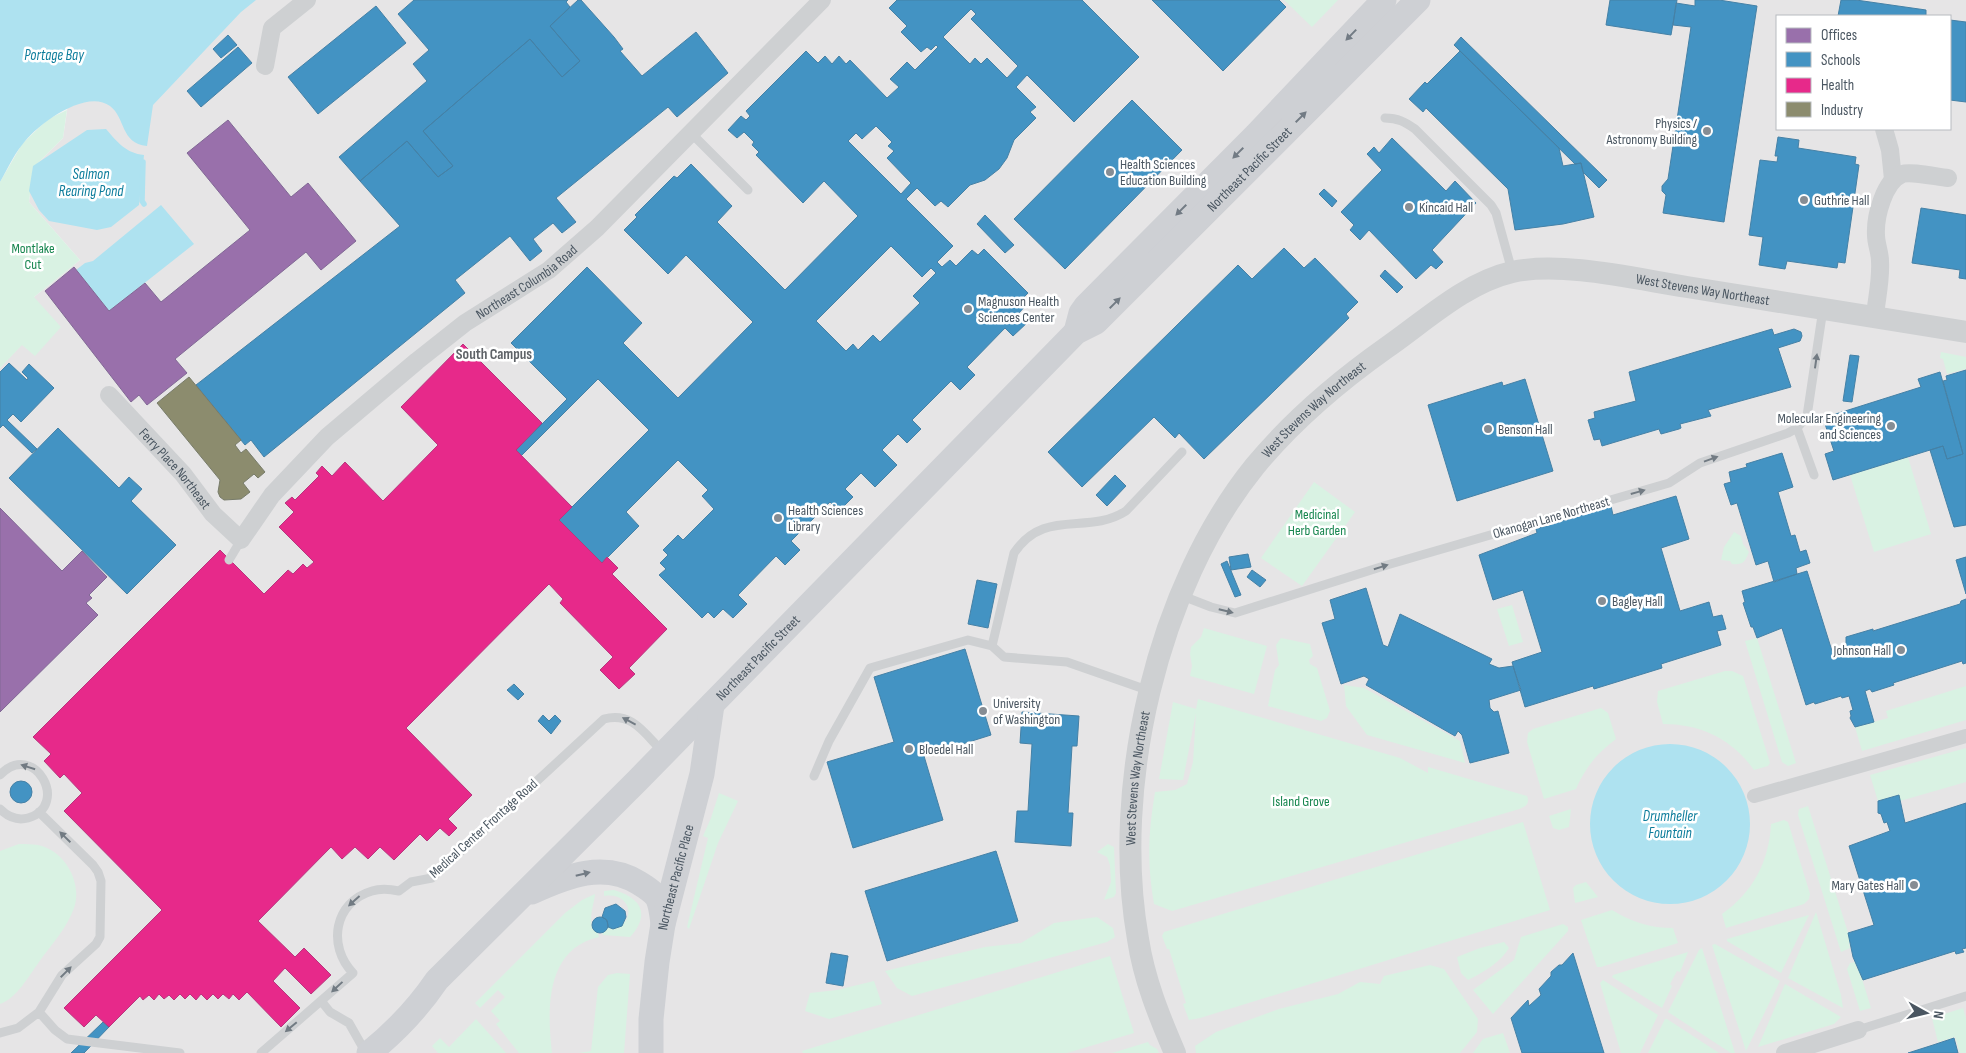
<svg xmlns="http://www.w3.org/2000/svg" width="1966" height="1053" font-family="'Sofia Sans Condensed',sans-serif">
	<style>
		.education { fill: #e6e5e6; fill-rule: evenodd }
		.green { fill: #d9f2e3 }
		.water { fill: #aee2f0 }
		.offices { fill: #9970ab; stroke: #816895 }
		.schools { fill: #4393c3; stroke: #4581a6; fill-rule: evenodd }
		.health { fill: #e7298a; stroke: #b8367e }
		.industry { fill: #8c8c6e; stroke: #787c6a }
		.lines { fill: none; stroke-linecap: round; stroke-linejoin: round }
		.stream { stroke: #aee2f0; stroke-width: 5.5 }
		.service { stroke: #ced0d2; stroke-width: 9 }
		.pedestrian { stroke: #ced0d2; stroke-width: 14 }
		.minor { stroke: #ced0d2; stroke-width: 18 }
		.tertiary { stroke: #ced0d2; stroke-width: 22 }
		.secondary { stroke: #ced0d4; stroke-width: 25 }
		.oneway { fill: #727b84 }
		.oneway2 { fill: #727b83 }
		.poi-dot { fill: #868d94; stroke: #fff; stroke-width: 2 }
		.labels { text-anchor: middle; stroke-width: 5; stroke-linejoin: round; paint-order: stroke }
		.poi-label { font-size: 14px; fill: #4a5661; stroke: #fff; text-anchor: start }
		.street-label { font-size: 14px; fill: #4a5661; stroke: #fff }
		.park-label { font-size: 14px; fill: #17864f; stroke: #fff }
		.water-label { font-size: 15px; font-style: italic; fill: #0c7c9b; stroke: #fff }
		.neighbourhood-label { font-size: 15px; font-weight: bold; fill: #5f6368; stroke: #fff }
	</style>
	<rect width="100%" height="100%" fill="#f4f4f4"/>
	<path class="education" d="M143 0H1966V1053H0V368L22 344 35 355 34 297 80 260 29 202 33 168 63 138 73 71ZM1777 16H1950V129H1777Z"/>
	<path class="green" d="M1284 0H1338L1312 27Z
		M67 110 63 138 33 168 29 202 80 260 34 297 61 327 35 356 22 345 0 368V182L22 144 48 119Z
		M1941 352 1966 357V369L1947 374 1943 359 1940 358Z
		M1908 457 1931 534 1874 552 1850 475Z
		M1314 482 1355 512 1302 586 1261 558Z
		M1734 532 1741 536 1743 544 1749 552C1745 562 1743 565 1732 564L1730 561 1721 560 1724 547Z
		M1512 605 1523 642 1509 646 1497 609Z
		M1204 628 1267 646 1254 694 1190 676 1192 666 1190 654 1191 647 1201 637Z
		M1281 638 1310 644 1313 656 1309 660 1310 664 1317 668 1330 711 1327 718 1321 721 1268 706 1275 670 1279 665 1276 645Z
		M1757 638 1796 763 1788 766 1782 762 1745 641Z
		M1725 671H1732L1743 676 1770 763 1768 766 1754 770C1732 739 1701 724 1663 724L1657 702 1658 691Z
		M1344 685 1364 688 1460 741 1465 763 1367 735 1346 706Z
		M1966 686V720L1862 751 1855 727 1888 718 1886 711Z
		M1198 699 1400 758 1428 773V767L1527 796C1531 805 1523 808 1516 810L1172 911 1154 904C1147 862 1148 835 1155 792L1175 790 1187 784 1193 762 1196 713 1183 780 1159 779 1173 702 1196 709Z
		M1601 708 1608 713 1616 739C1597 753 1585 768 1576 789L1544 799 1527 742 1528 733 1533 729Z
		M1966 748V782L1900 801 1898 795 1878 801 1870 775Z
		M719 793 738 801 718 843 689 929 687 927 708 838 703 836 711 818Z
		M1808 806 1851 942 1849 943 1850 948 1841 952 1798 815 1799 809Z
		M1571 809 1569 827 1559 830 1553 828 1549 816Z
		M1784 820 1788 822 1810 894 1809 899 1804 904 1726 928 1722 914C1753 892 1769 862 1771 824Z
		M1523 822 1550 910 1200 1018 1189 1020 1183 1004 1186 1003 1169 949H1167L1162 936 1164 932Z
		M19 844C25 844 32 844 38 845 64 850 83 882 74 908 67 928 51 945 39 962 28 977 17 998 0 1004V851Z
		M1108 844 1114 847 1116 893 1114 897 1104 900 1111 882 1110 865 1107 857 1097 852Z
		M1586 882 1598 897 1575 903 1573 888 1576 885Z
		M614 890C641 898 651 914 630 937L603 935 602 933 608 927 618 928C638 915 627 892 604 896V891Z
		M595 894C594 906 585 926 598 933L599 937C545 949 547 1010 552 1053H519L496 1024 500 1021 491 1011 505 997 498 990 480 1008 475 1003 565 913 582 900Z
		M1612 910C1632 922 1650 928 1673 928L1678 943 1601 967H1597L1581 920Z
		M1816 912 1841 995 1843 1008 1788 978Z
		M1809 915 1781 973 1727 941V939Z
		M1097 917 1113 928 1115 937 1107 942 912 996 897 988 885 971 985 947 1021 943 1054 923Z
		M1563 924 1568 927V931L1493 1014 1473 990 1514 960 1521 937Z
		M1504 942 1509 948C1501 962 1482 973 1468 980L1461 973 1457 957 1480 948Z
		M1715 944 1780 981 1746 1051 1712 945Z
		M1702 948 1735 1053H1731L1668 1012 1699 950Z
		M1688 952 1680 972 1677 971 1670 984 1672 986 1662 1008 1612 977 1613 975Z
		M1110 956 1134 1033 1067 1053H803L802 1051Z
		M1855 962 1857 969H1859L1871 1008 1860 1011 1847 969 1850 963Z
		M1430 965 1444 969 1478 1019 1477 1032 1460 1053H1196L1195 1046 1216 1032 1279 1009 1338 994 1360 982 1380 984 1384 976Z
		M617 973 630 974 624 1053H579L591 1051 598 987 608 975Z
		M1603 980 1658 1015 1640 1053H1621L1600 983Z
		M874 981 882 1004 829 1019 805 1011 810 993 837 990Z
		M1785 984 1841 1017 1834 1024 1758 1047Z
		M1963 1008 1966 1018V1053H1960L1955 1037 1938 1042 1932 1018Z
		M476 1019 506 1053H438L432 1046 440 1038 449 1047Z
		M1665 1019H1667L1719 1053H1648Z
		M1503 1033 1510 1053H1473L1483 1039Z
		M1148 1042 1150 1045 1157 1049 1159 1053H1112Z"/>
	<path class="water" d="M0 0H256L241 12 153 105 147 146C120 143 126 118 110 106 86 88 36 125 22 145 13 156 7 170 0 182Z
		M106 129C118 143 126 153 144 155L139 205 111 227 97 230 49 221 39 210 29 191 33 166 87 130Z
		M161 205 194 244 109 311 76 270 85 263 93 261Z
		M1590 824a80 80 0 1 1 160 0a80 80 0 1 1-160 0Z"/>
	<path class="offices" d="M228 120 291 197 308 183 356 241 321 270 306 252 175 359 187 373 147 405 139 395 131 402 45 291 74 267 109 311 145 283 161 302 250 230 187 153Z
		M0 508 62 571 82 551 107 577 89 595 92 598 86 603 98 615 0 712Z"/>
	<path class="schools" d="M414 0H568L566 2 570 7 550 26 580 61 562 77 530 39 423 131 453 166 438 177 407 141 360 181 339 157 427 81 413 64 429 50 398 14Z
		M578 0H581L614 37 623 49 620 51 642 76 696 32 728 73 677 117 668 107 556 198 576 222 562 233 553 223 533 239 542 251 530 261 510 236 455 280 465 293 264 457 251 440 245 445 196 385 400 226 360 181 407 141 438 177 453 166 423 131 530 39 562 77 580 61 550 26Z
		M897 0H1082L1139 57 1074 122 1027 75 1016 87 1036 107 1030 112 1036 118 1014 140 1007 158 999 169 985 180 970 185 948 207 941 201 935 206 917 188 906 199 953 246 937 262 942 267 950 260 956 266 972 250 978 255 984 249 1028 293 1022 299 1027 304 1019 313 1028 322 1013 336 1005 328 967 367 975 375 960 390 951 381 912 420 921 429 907 443 898 434 882 450 897 465 875 487 861 473 845 489 853 497 839 511 830 502 791 541 800 550 785 565 776 556 738 595 747 604 733 618 723 609 714 618 708 612 702 618 659 575 666 569 660 563 668 555 663 550 678 535 683 540 714 509 702 496 708 490 678 460 626 512 639 526 602 563 559 520 649 430 598 379 521 456 516 450 567 399 511 343 587 267 642 323 623 343 678 398 753 322 686 255 668 274 624 230 637 217 635 215 674 176 677 178 691 164 732 206 717 222 785 290 858 216 824 181 803 203 756 155 759 152 752 145 754 142 744 132 737 138 728 130 741 116 746 120 750 116 746 111 806 51 818 63 825 56 832 64 839 56 846 64 850 60 887 98 899 87 890 79 907 62 915 70 938 47 936 45 931 50 927 47 921 52 901 32 907 26 889 8ZM971 9 976 14 971 19 1018 66 1007 78 987 58 981 64 975 58 970 64 943 37ZM876 126 892 142 888 146 894 151 887 158 911 183 901 194 848 141 856 133 862 139ZM891 246 922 277 931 268 936 273 913 296 920 303 880 342 873 335 858 350 853 344 846 351 816 321Z
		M1152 0H1279L1286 7 1223 71Z
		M1610 0H1677L1671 35 1606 25Z
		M1695 0H1719L1757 6 1724 222 1663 213 1666 195 1662 191V186L1668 179 1691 27 1673 25 1676 3 1695 6Z
		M1841 0H1856L1926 10V16H1838Z
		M376 6 406 43 318 114 288 77Z
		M1950 20 1966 22V102L1950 100Z
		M228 35 237 45 221 58 213 49Z
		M1461 37 1607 180 1599 188 1583 172 1581 163 1575 164 1454 45Z
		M238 47 252 63 201 107 187 91Z
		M1460 51 1559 148 1563 166 1581 163 1594 217 1563 224 1515 230 1508 189 1426 108 1423 112 1409 99 1425 82 1427 84Z
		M1132 100 1182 150 1065 269 1014 219Z
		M1778 137 1799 140 1798 148 1856 157 1855 164 1859 165 1845 263 1838 262 1837 268 1787 261 1785 269 1759 265 1763 237 1749 235 1760 160 1777 162 1778 156H1775Z
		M1392 138 1446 191 1455 181 1476 203 1432 250 1443 262 1436 269 1431 265 1416 279 1369 230 1360 240 1350 230 1354 225 1341 212 1382 170 1367 154 1374 147 1379 153Z
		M1324 189 1337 201 1332 207 1319 194Z
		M1921 208 1966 215V279L1959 278 1960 270 1912 263Z
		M985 215 1014 245 1005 253 977 224Z
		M1284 248 1304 268 1315 258 1358 302 1346 314 1349 318 1204 459 1179 433 1175 438 1154 417 1082 487 1048 452 1238 265 1252 279Z
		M1385 270 1403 287 1397 293 1380 276Z
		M1772 329 1774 335 1794 329 1801 332 1802 336 1800 341 1778 348 1791 387 1708 410 1711 416 1680 424 1681 428 1679 429 1661 434 1659 429 1602 446 1600 439 1594 440 1588 420 1595 418 1594 412 1636 401 1629 372Z
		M1850 355 1859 356 1852 402 1843 401Z
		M9 363 27 380 28 378 22 372 29 364 54 388 21 422 13 414 7 420 37 449 32 453 3 425 0 428V372Z
		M1966 370V525L1954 527 1930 450 1943 446 1947 459 1963 454 1943 381 1947 380 1946 376Z
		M1940 372 1963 454 1947 459 1943 446 1833 480 1825 454 1834 451 1823 418 1921 387 1918 379Z
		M1525 379 1553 471 1457 501 1428 405 1502 382 1503 386Z
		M58 428 119 488 129 477 142 489 131 501 176 545 127 594 9 478Z
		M1782 453 1793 487 1778 492 1791 536 1795 535 1800 552 1806 550 1810 563 1796 568 1797 574 1774 582 1768 561 1756 565 1737 503 1731 505 1724 484 1731 482 1729 472 1747 467 1746 464Z
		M1115 475 1126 486 1107 506 1096 495Z
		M1676 496 1689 539 1661 548 1680 611 1709 602 1713 617 1722 615 1726 629 1717 631 1721 645 1661 664 1662 668 1594 689 1593 686 1525 707 1512 662 1542 652 1523 590 1493 600 1479 555 1537 533 1536 529 1611 506 1613 515Z
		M1248 554 1251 567 1231 570 1229 557Z
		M1966 557V594L1956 560Z
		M1227 561 1241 595 1235 597 1221 564Z
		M1252 570 1266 580 1260 587 1247 577Z
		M1807 571 1832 651 1846 647V637L1873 629V631L1960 604 1961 601 1966 599V663L1963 664 1962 661 1893 683 1894 685 1872 692 1870 689 1865 691 1874 722 1855 727 1850 718 1851 716 1850 711 1853 710 1849 696 1842 698 1841 696 1815 704 1814 702 1806 705 1782 628 1757 638 1753 627H1751L1743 603 1745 602 1742 591Z
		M977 580 997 584 988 628 968 624Z
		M1366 588 1383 645 1388 647 1400 614 1492 659 1489 664 1499 668 1513 666 1521 690 1489 700 1490 708 1494 712 1498 711 1509 753 1470 763 1462 735 1458 731 1455 736 1366 685 1369 679 1364 676 1341 684 1322 623 1335 619 1330 600Z
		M965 649 991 735 924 756 943 820 853 848 827 762 894 742 874 677Z
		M514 684 524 694 518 700 507 690Z
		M1022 712 1079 716 1077 746H1072L1068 813H1073L1071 846 1015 842 1017 811H1028L1032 744 1020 743Z
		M543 715 549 721 555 715 561 721 551 734 538 721Z
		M10 792a11 11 0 1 1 22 0a11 11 0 1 1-22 0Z
		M1899 795 1905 823 1966 803V948L1962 949 1964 952 1956 954 1955 951 1863 980 1853 957 1848 933 1874 925 1849 846 1890 831 1887 822 1884 823 1881 814 1878 813V801Z
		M996 851 1018 921 887 961 865 891Z
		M616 904 625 911 626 917 622 926 613 929 608 927 607 920 602 917 605 908Z
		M592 925a8 8 0 1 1 16 0a8 8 0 1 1-16 0Z
		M831 953 848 956 843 986 826 983Z
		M1573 953 1604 1053H1522L1511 1018 1528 1000 1529 1006 1541 995 1539 989 1551 976V972L1559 965H1562Z
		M103 1022 109 1027 84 1053H71Z
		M1954 1038 1958 1053H1908L1933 1045Z"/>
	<path class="health" d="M463 344 542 423 516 450 572 507 559 520 602 563 607 557 618 568 612 574 667 629 629 668 635 674 619 689 600 670 613 657 560 603 563 599 549 584 406 728 472 795 448 819 457 828 449 836 440 828 427 841 420 834 394 860 380 847 368 859 355 847 342 859 331 847 258 921 295 957 304 948 331 975 311 994 285 968 273 981 300 1008 281 1027 247 992 239 1000 233 994 229 999 223 994 218 999 213 994 207 1000 201 994 196 1000 190 994 185 999 180 994 174 1000 169 995 164 999 159 994 154 1000 149 995 143 1000 140 996 109 1027 96 1015 84 1027 64 1008 162 910 64 811 82 793 64 774 60 778 44 761 51 754 33 737 220 550 264 594 288 570 293 574 303 564 307 568 314 562 279 527 294 512 285 503 292 497 295 500 319 476 316 473 322 466 332 476 345 462 383 501 438 445 401 407Z"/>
	<path class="industry" d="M189 377 241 440 235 445 241 453 246 449 265 472 258 478 254 474 243 483 250 492 241 499 224 500 220 497 218 492 220 480 157 403Z"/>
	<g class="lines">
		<path class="stream" d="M143 162 142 201 144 204"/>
		<path class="service" d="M1385 118C1398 118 1405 122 1415 129L1491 205 1496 213 1512 271
			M691 133 748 190
			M1797 428 1814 475
			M229 560 241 540
			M1180 595 1211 607 1235 613 1387 565 1669 483 1700 463 1788 433 1797 428 1807 416 1823 309
			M992 646 1014 553C1045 507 1087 536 1126 511L1182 452
			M0 775C34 739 71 806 28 818 17 821 8 817 0 809
			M814 776 829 741 870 668 968 640 992 646 1004 657 1067 662 1150 691
			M322 1002 330 1012 349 1023 366 1053
			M39 1012 55 1030 67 1039 180 1053
			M1858 1030 1966 996
			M0 1033 18 1028 39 1012 62 975 96 944 100 937 101 881 98 872 93 865 39 812
			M261 1053 353 973C327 946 334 902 372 891 381 888 390 889 399 891L411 882 432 878 604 719C632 711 645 734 662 751"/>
		<path class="pedestrian" d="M1754 796 1966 736"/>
		<g class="minor">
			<path d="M265 66 272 28 307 0"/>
			<path d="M1884 129 1890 150 1893 179"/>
			<path d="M1876 307C1878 292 1881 277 1880 261 1880 252 1876 244 1876 235 1875 217 1884 181 1902 174 1911 171 1937 177 1948 178"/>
			<path id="s1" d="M109 395 183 474 213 514 241 540 272 495 327 437 417 361 465 323 549 270 597 228 822 0"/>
			<path d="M1785 1053 1858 1030"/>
		</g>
		<path class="tertiary" id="s2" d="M1175 1053C1159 1016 1144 979 1138 939 1111 787 1157 587 1255 466 1293 420 1338 382 1386 348 1425 321 1465 283 1512 272 1562 261 1636 279 1687 287 1780 302 1873 317 1966 332"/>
		<g class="secondary">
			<path d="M1076 332 1081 313 1086 306 1256 135 1384 0"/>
			<path d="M532 892C567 876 604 861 639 883 644 886 653 892 657 897 661 904 662 916 663 924"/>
			<path id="s3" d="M369 1053C395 1032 418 1008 437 980L637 781 1076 332 1096 322 1418 0"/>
			<path id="s4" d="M651 1053V1019L657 962 663 924 702 774 712 705"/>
		</g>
	</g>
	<defs><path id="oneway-solid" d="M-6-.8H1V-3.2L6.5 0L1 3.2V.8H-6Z" transform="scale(1.25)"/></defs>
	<g class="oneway">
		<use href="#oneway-solid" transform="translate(1351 35) rotate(134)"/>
		<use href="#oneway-solid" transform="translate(1301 117) rotate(-45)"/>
		<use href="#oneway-solid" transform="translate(1238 153) rotate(135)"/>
		<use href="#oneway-solid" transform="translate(1181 210) rotate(135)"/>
		<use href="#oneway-solid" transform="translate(1115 303) rotate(-45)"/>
		<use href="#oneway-solid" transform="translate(583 874) rotate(-14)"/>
	</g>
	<g class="oneway2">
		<use href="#oneway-solid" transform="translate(1816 361) rotate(-82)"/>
		<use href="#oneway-solid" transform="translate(1711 459) rotate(-20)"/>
		<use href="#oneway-solid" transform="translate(1638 492) rotate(-16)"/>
		<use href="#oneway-solid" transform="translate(1381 567) rotate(-17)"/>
		<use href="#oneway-solid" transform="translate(1226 611) rotate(14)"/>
		<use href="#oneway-solid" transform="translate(629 721) rotate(-152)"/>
		<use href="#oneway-solid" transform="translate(28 767) rotate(-162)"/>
		<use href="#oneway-solid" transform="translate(65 837) rotate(-136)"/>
		<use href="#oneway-solid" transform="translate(354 901) rotate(138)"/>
		<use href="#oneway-solid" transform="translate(66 972) rotate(-45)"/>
		<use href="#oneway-solid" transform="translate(337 987) rotate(137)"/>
		<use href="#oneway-solid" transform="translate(291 1027) rotate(140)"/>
	</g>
	<g class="poi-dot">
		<circle cx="1707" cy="131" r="5"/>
		<circle cx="1110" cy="172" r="5"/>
		<circle cx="1804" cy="200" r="5"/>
		<circle cx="1409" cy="207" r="5"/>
		<circle cx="968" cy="309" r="5"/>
		<circle cx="1891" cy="426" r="5"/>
		<circle cx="1488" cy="429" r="5"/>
		<circle cx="778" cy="518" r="5"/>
		<circle cx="1602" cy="601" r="5"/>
		<circle cx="1901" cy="650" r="5"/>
		<circle cx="983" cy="711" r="5"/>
		<circle cx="909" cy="749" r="5"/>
		<circle cx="1914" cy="885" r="5"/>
	</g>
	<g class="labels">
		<g class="poi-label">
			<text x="1697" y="128" text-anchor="end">Physics /<tspan x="1697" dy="16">Astronomy Building</tspan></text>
			<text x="1120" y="169">Health Sciences<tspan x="1120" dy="16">Education Building</tspan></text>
			<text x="1814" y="205">Guthrie Hall</text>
			<text x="1419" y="212">Kincaid Hall</text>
			<text x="978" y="306">Magnuson Health<tspan x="978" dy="16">Sciences Center</tspan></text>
			<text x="1881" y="423" text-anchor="end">Molecular Engineering<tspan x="1881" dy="16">and Sciences</tspan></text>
			<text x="1498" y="434">Benson Hall</text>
			<text x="788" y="515">Health Sciences<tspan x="788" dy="16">Library</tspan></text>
			<text x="1612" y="606">Bagley Hall</text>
			<text x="1891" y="655" text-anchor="end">Johnson Hall</text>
			<text x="993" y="708">University<tspan x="993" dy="16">of Washington</tspan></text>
			<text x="919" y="754">Bloedel Hall</text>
			<text x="1904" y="890" text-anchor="end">Mary Gates Hall</text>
		</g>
		<g class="street-label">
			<text dy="5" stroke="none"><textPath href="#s3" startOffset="1249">Northeast Pacific Street</textPath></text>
			<text dy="5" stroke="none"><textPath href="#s1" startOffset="584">Northeast Columbia Road</textPath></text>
			<text dy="5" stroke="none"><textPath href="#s2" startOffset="1138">West Stevens Way Northeast</textPath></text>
			<text dy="5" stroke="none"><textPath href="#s2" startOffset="702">West Stevens Way Northeast</textPath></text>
			<text dy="5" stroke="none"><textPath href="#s1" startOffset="99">Ferry Place Northeast</textPath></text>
			<text transform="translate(1551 517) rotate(-16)" y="5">Okanogan Lane Northeast</text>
			<text dy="5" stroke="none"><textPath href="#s3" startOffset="555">Northeast Pacific Street</textPath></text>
			<text dy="5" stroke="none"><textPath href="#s2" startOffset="282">West Stevens Way Northeast</textPath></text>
			<text transform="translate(483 828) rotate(-42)" y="5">Medical Center Frontage Road</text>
			<text dy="5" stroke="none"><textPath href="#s4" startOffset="178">Northeast Pacific Place</textPath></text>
		</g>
		<g class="park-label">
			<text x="33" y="253">Montlake<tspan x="33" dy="16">Cut</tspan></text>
			<text x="1317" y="519">Medicinal<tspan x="1317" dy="16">Herb Garden</tspan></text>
			<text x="1301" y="806">Island Grove</text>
		</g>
		<g class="water-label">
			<text x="54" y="60">Portage Bay</text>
			<text x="91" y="179">Salmon<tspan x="91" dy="17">Rearing Pond</tspan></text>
			<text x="1670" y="821">Drumheller<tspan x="1670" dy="17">Fountain</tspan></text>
		</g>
		<g class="neighbourhood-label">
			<text x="494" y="359">South Campus</text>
		</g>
	</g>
	<rect x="1776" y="15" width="175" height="115" fill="#ffffff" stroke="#b7bbc0"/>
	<rect x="1786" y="28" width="25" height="15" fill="#9970ab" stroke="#b7bbc0"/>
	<text x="1821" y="40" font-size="15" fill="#4a5661">Offices</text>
	<rect x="1786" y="52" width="25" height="15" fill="#4393c3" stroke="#b7bbc0"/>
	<text x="1821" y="65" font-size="15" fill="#4a5661">Schools</text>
	<rect x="1786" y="78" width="25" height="15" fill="#e7298a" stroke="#b7bbc0"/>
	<text x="1821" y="90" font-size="15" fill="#4a5661">Health</text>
	<rect x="1786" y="102" width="25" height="15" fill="#8c8c6e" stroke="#b7bbc0"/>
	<text x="1821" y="115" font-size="15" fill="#4a5661">Industry</text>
	<g transform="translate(1926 1013) rotate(98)" stroke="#ffffff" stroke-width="4" paint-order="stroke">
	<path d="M0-4L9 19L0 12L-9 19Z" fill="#4a5661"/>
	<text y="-8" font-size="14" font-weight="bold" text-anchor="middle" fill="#4a5661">N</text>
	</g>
</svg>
